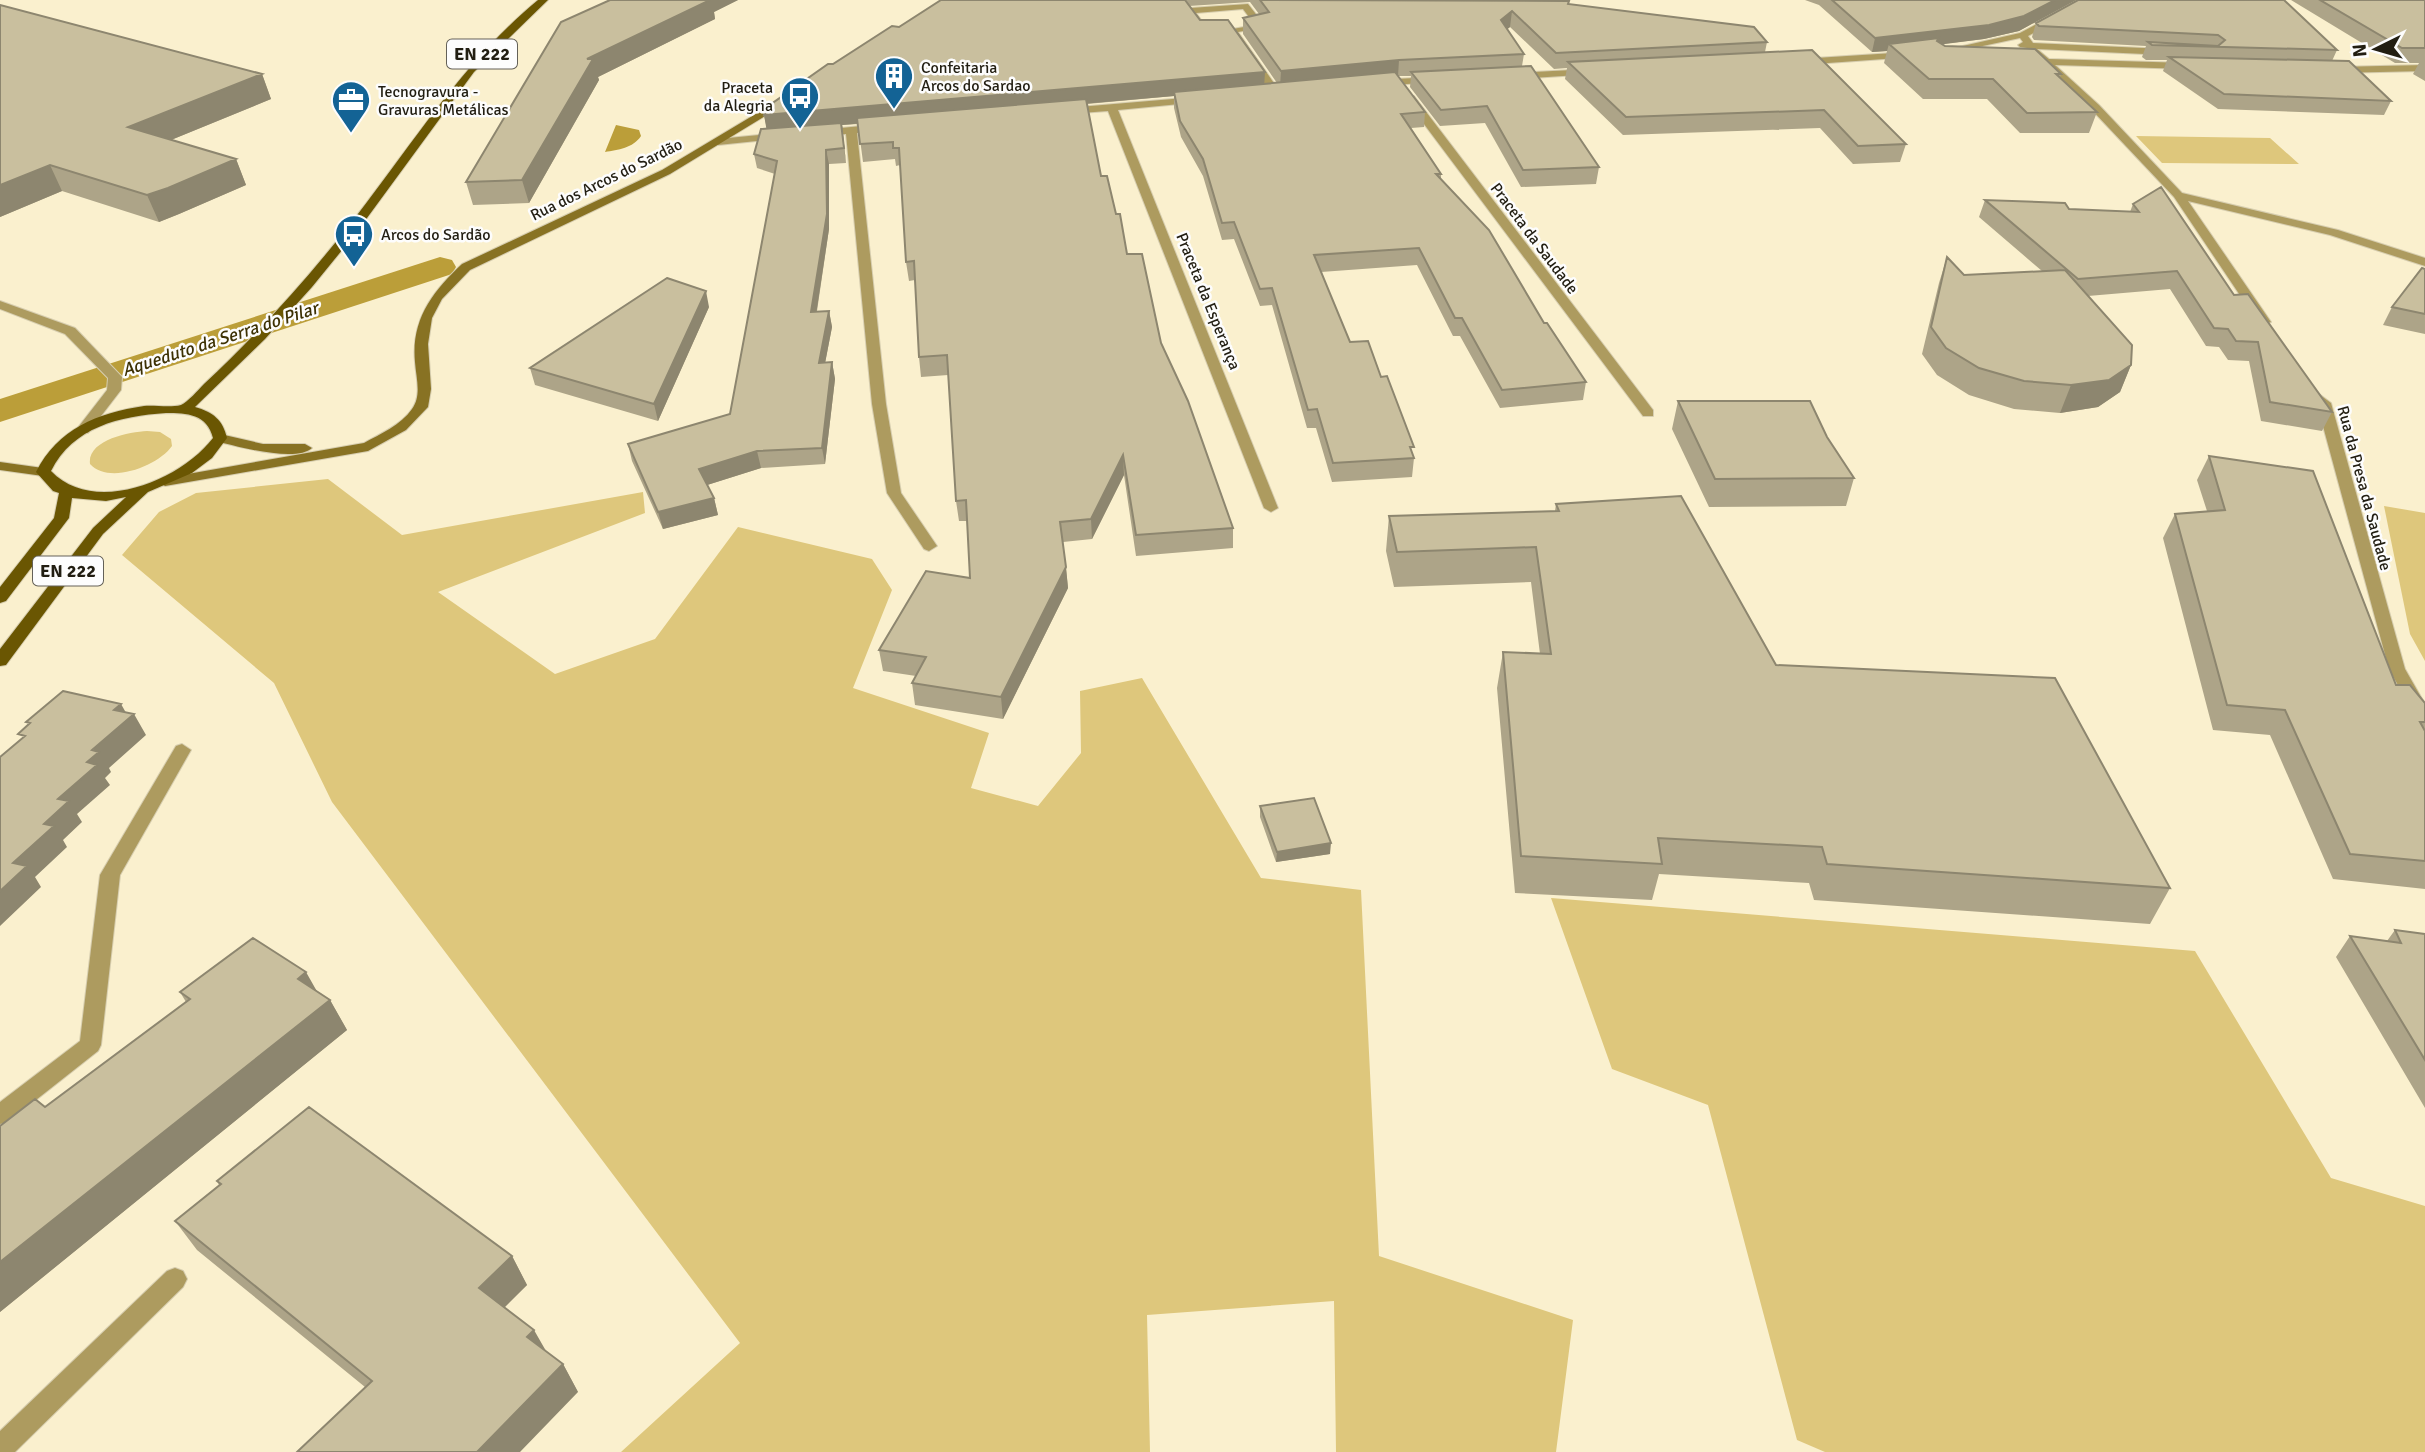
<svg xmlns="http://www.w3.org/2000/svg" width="2425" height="1452" font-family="Signika,sans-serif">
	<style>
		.green { fill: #dec77c }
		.water { fill: #bb9e39 }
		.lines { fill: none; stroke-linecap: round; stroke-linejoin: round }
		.canal { fill: #bb9e39; fill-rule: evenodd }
		.minor-casing { stroke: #d7ceb0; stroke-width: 2 }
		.secondary-casing { stroke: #d7ceb0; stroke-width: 2 }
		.primary-casing { stroke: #d7ceb0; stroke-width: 2 }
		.minor { fill: #ad9b5f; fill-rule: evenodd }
		.secondary { fill: #887223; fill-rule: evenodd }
		.primary { fill: #6a5602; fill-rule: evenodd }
		.wall { fill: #ada488; fill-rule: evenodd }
		.shaded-wall { fill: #8d866f }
		.building { fill: #c9bf9e; stroke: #8d866f; stroke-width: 2 }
		.labels { text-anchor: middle; stroke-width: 5; stroke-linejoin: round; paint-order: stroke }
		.far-poi-label { font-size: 16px; fill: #221e12; stroke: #fdfdfd; text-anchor: start }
		.far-street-label { font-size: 16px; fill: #221e12; stroke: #fdfdfd }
		.shield { fill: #fdfdfd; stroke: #646158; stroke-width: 2 }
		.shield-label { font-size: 18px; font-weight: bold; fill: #221e12 }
		.far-water-label { font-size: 18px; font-style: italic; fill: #3d3104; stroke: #fdfdfd }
	</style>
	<rect width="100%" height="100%" fill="#faf0ce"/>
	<path class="green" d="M2136 136 2270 138 2299 164 2162 163Z
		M147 431 160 432 171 439 172 446C158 466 109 485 90 464 87 440 129 432 147 431Z
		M328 479 402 535 643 492 645 513 438 592 555 674 655 639 738 527 872 559 892 590 853 688 989 733 971 788 1038 806 1081 753 1080 691 1142 678 1261 878 1361 890 1379 1256 1573 1320 1556 1452H1336L1334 1301 1147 1315 1150 1452H621L740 1343 332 802 274 683 122 555 159 512 196 493Z
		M2384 506 2425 513V661L2410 634Z
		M1551 898 2195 951 2331 1178 2425 1206V1452H1825L1797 1440 1708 1105 1612 1069Z"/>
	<path class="water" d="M616 125 639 130 641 136C633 148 618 150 605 152Z"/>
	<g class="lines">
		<path class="canal" d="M440 257 452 260 456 267 452 274 0 422V399Z"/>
		<g class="minor-casing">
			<path id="minor" d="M2082 0H2094L2028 36 2033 43 2166 49 2171 52 2166 55 2037 49 2049 59 2188 63 2193 66 2188 69 2055 65 2099 105 2182 193 2338 230 2425 258V266L2330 235 2188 201 2271 322 2260 325 2174 197 2091 109 2044 65 2038 64V60L2027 48 2020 47 2018 45 2023 42 2020 38 1950 53 1945 50 2020 33Z
				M1248 4 1266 27 1238 32 1281 93 1280 95H1272L1227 30 1255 25 1243 9 1196 13 1207 28 1202 31 1185 11 1190 8Z
				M1909 52 1912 53V57L1800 65 1795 62 1800 59Z
				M2425 65V71L2335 73 2330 70 2335 67Z
				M1591 69 1596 72 1594 74 1514 79 1509 76 1514 73Z
				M1433 77 1438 80 1437 82 1377 86 1372 83 1377 80Z
				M1406 96H1414L1653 410V416H1643L1406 100Z
				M1196 97 1200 98V102L1118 110 1278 508 1271 512 1264 508 1108 111 1067 114 1062 111 1067 108Z
				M882 124 886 125V129L857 133 886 404 901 493 937 546 929 551 924 549 887 493 872 404 846 134 820 136 815 133 820 130Z
				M781 133 786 136 785 138 718 145 713 142 718 139Z
				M0 301 75 328 122 377 121 390 88 433H78L76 430 107 390 108 378 65 334 0 309Z
				M2319 394 2331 403 2405 669 2425 704V725L2419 723 2389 669 2317 404 2312 398Z
				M182 744 191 750 120 875 101 1045 98 1051 8 1122 0 1124V1102L80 1041 100 875 176 746Z
				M175 1268 183 1271 187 1279 183 1287 15 1452H0V1431L167 1271Z"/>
		</g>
		<g class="secondary-casing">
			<path id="secondary" d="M779 100 788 102 670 174 470 270 442 299 432 318 428 344 431 389 428 407 406 430 368 451 165 486 158 482 165 478 364 443C380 434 401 425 412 409 422 395 416 378 415 362 411 320 432 292 462 264L662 170Z
				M220 434 263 444H305L312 448C296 463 236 446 215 441L213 438Z
				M0 462 43 468 50 472 43 476 0 470Z"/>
		</g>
		<g class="primary-casing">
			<path id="primary" d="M538 0H548L474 72 356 233 312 287 265 339 195 407C213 412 223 420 227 438L212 458 192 473 148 492 103 534 6 665 0 666V649L93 528 126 497 106 501 72 498 69 518 6 601 0 603V587L54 518 59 493 53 491 36 472C58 429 97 413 144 406 155 405 170 408 181 405 188 402 198 390 204 384 264 328 318 267 367 202 421 131 468 58 538 0ZM166 413C187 413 207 414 213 438 180 481 94 516 51 471 73 427 120 416 166 413Z"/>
		</g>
		<use href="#minor" class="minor"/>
		<use href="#secondary" class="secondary"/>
		<use href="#primary" class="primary"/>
	</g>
	<path class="wall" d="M610 0H738L714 12 715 19 598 77 599 80 529 203 473 205 466 182Z
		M941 0H1562L1569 4 1767 42 1765 52 1906 144 1900 162 1853 164 1820 128 1623 135 1565 79 1567 68 1554 69 1510 27 1507 29 1524 54 1522 66 1599 167 1596 184 1521 187 1485 123 1440 126 1410 87 1411 76H1398L1425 112 1424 127 1411 128 1441 174V179L1586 382 1583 400 1500 408 1460 336H1453L1417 265 1321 272 1350 342 1381 377 1414 458 1412 477 1332 482 1316 428H1307L1272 305 1260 306 1234 239 1222 240 1203 176 1181 137 1174 108V96L1087 104 1101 176 1116 214 1127 254 1233 528V548L1136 556 1124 475 1092 539 1063 542 1068 588 1003 719 915 705 912 683 916 676 883 671 879 650 970 578 967 521H959L956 501 948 375 921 377 919 357 915 280 909 281 906 262 900 165 896 166 895 159 863 162 858 124 842 125 846 163 829 164V229L817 311H829L832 327 825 363 832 362 835 379 825 464 761 468 707 485 714 498 718 515 663 529 632 461 628 444 730 414 775 174 757 168 754 154 767 129 764 115 833 64 899 27ZM1250 2 1259 14 1243 18V34L1277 83 1264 84 1200 20 1189 6Z
		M1805 0H2076L2019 31 1984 39 1942 44 1945 46 2061 74 2060 78 2097 112 2089 133H2020L1987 99H1923L1884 63 1887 51 1872 52 1819 5Z
		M2078 0 2337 50 2332 61 2391 101 2384 115 2218 109 2163 71 2167 60H2146L2142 57 2146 46 2034 40 2032 37 2036 23Z
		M2291 0H2425V81L2413 74 2419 63H2395Z
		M0 5 262 74 271 99 171 140 236 159 246 185 179 214 159 222 62 191 0 217Z
		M1985 200 2069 209 2130 212 2133 204 2234 295 2332 412 2322 431 2261 421 2249 361 2228 360 2219 347 2206 346 2170 289 2088 296 2131 365 2120 392 2098 407 2060 413 2014 409 1969 395 1937 375 1922 354 1939 283 1947 257 1964 275 2042 271 1979 217Z
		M2425 269V334L2383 325 2392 307Z
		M709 307 658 421 535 385 530 368Z
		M1678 401 1827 437 1854 478 1846 506 1709 507 1672 429Z
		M2209 456 2396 685 2425 703V889L2333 879 2270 735 2213 730 2163 538 2175 514 2207 511 2197 480Z
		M1556 504 1776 665 2170 888 2150 924 1814 900 1809 883 1659 874 1652 900 1515 893 1497 688 1503 652 1540 654 1531 582 1394 587 1386 551 1389 516 1555 511Z
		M1260 806 1330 854 1276 862 1260 817Z
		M2395 930 2425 934V1108L2336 957 2350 936 2387 941Z
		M317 991 330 1000 347 1030 0 1312V1126L45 1107 186 1002 180 992Z
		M217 1181 512 1256 527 1285 504 1307 547 1352 563 1364 578 1392 365 1387 197 1250 175 1221 219 1185Z"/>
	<path class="shaded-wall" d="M700 0H738L714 12 715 19 598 77 599 80 529 203 522 180 587 59Z
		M2055 0H2076L2019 31 1984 39 1937 45 1889 44 1887 51 1872 52 1875 38Z
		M1512 11 1510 27 1499 36 1501 20Z
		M1399 60 1398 76 1280 87 1281 71Z
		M1265 72 1264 88 1174 92V96L842 125 846 163 844 148 767 132 764 115Z
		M262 74 271 99 139 153 128 127Z
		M826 150 829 164V229L814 328 811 312Z
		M236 159 246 185 179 214 159 222 147 195Z
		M50 165 62 191 0 217V185Z
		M706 291 709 307 658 421 654 404Z
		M829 311 832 327 822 379 819 363Z
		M832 362 835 379 825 464 822 448Z
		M2131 365 2120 392 2098 407 2060 413 2071 385Z
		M757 451 761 468 704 486 699 469Z
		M1123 455 1124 475 1092 539 1091 519Z
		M714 498 718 515 663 529 658 512Z
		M1066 567 1068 588 1003 719 1001 697Z
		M121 704 129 718 134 714 146 735 109 768 111 772 105 778 110 785 77 814 82 822 63 840 67 847 35 877 41 887 0 926V891L13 863 44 824 58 799 87 762 114 710Z
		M1331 843 1330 854 1276 862 1277 852Z
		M306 972 323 1002 298 979Z
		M330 1000 347 1030 0 1312V1262Z
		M512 1256 527 1285 495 1317 479 1288Z
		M534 1330 550 1358 527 1337Z
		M563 1364 578 1392 520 1452H477Z"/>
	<path class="building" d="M610 0H710L587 59H593L522 180 466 182 561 22Z
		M941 0H1185L1200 20H1228L1265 72 764 115 767 107 828 64H833L892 26 899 27Z
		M1260 0 1569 1 1568 4 1754 27 1767 42 1556 53 1512 11 1501 20 1524 54 1399 60 1281 71 1243 18 1269 12Z
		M1832 0H2055L2024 16 1989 25 1875 38Z
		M2078 0H2284L2337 50 2152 45 2148 42 2218 46 2225 40 2218 35 2039 26 2036 23Z
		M2320 0H2425V48H2402Z
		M0 5 262 74 128 127 236 159 168 188 147 195 50 165 0 185Z
		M1939 38 1937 41 1945 46 2035 49 2061 74H2056L2097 112 2027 113 1993 79H1929L1889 44Z
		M1812 50 1906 144 1858 146 1824 110 1626 117 1568 62Z
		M2169 57 2349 61 2391 101 2224 94Z
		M1531 66 1599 167 1523 170 1487 106 1441 110 1411 72Z
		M1395 72 1425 112 1401 114 1441 174H1436L1489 230 1544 323H1547L1586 382 1502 390 1462 318H1455L1419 248 1314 255 1350 342 1368 341 1381 377 1387 376 1414 447H1410L1414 458 1333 463 1317 409 1308 410 1272 288 1260 289 1234 222 1222 223 1203 159 1180 121 1174 92Z
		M1086 99 1101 176H1107L1116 214H1120L1127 254H1142L1161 343 1188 401 1233 528 1136 535 1123 455 1091 519 1060 522 1066 567 1001 697 912 683 926 657 879 650 926 571 970 578 966 500 956 501 947 355 919 357 914 261 906 262 899 148H893V142L860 144 857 118Z
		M841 123 844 148 826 150 827 214 811 312 829 311 819 363 832 362 822 448 757 451 699 469 714 498 658 512 628 444 730 414 777 161 754 154 761 129Z
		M2161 187 2234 295 2248 294 2332 412 2270 402 2258 342 2236 341 2228 329 2214 328 2177 271 2078 279 1985 200 2065 203 2069 209 2139 212 2133 204Z
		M1947 257 1964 275 2065 270 2132 345 2131 365 2109 380 2071 385 2024 381 1979 368 1946 348 1931 327Z
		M2422 268 2425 269V314L2392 307Z
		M667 278 706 291 654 404 530 368Z
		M1678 401H1810L1827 437 1854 478 1715 479Z
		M2209 456 2313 471 2396 685H2410L2425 703V722H2420L2425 731V861L2350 854 2285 710 2227 705 2175 514 2225 510Z
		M1681 496 1776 665 2055 678 2170 888 1827 864 1822 847 1658 838 1662 864 1521 856 1503 652 1551 654 1536 547 1397 552 1389 516 1559 511 1556 504Z
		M63 691 121 704 114 710 134 714 92 750 99 752 87 762 97 765 58 799 69 801 44 824 54 826 13 863 27 866 0 891V757L25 736 18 734 30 723 26 722Z
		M1314 798 1331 843 1277 852 1260 806Z
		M2395 930 2425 934V1060L2350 936 2401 943Z
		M253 938 306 972 298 979 330 1000 0 1262V1126L35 1099 45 1107 190 999 180 992Z
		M309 1107 512 1256 479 1288 534 1330 527 1337 563 1364 477 1452H297L372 1381 175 1221 221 1184 217 1181Z"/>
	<defs>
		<g id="building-pin" transform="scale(2.0125)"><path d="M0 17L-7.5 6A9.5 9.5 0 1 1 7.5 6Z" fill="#136395" stroke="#fdfdfd"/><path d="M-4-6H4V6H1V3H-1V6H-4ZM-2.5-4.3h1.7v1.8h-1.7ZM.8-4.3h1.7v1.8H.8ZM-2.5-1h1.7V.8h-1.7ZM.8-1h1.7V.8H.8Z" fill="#fff"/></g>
		<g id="bus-pin" transform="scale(2.0125)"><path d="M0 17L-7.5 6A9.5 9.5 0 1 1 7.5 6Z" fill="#136395" stroke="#fdfdfd"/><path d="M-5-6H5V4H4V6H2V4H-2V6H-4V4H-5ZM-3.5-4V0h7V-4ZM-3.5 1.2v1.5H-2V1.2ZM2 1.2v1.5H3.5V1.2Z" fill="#fff"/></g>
		<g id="office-pin" transform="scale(2.0125)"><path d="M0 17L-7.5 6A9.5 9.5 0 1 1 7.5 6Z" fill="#136395" stroke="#fdfdfd"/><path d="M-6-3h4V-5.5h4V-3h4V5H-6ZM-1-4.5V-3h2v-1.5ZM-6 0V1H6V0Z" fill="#fff"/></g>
	</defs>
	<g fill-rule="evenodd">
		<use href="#building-pin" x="894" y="76"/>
		<use href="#bus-pin" x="800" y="96"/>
		<use href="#office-pin" x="351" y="100"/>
		<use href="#bus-pin" x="354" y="234"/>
	</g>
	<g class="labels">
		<g class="far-poi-label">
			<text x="921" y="73">Confeitaria<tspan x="921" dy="18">Arcos do Sardao</tspan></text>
			<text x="773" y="93" text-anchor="end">Praceta<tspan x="773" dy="18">da Alegria</tspan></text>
			<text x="378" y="97">Tecnogravura -<tspan x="378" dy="18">Gravuras Metálicas</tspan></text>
			<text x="381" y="240">Arcos do Sardão</text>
		</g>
		<g class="far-street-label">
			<text transform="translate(606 179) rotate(-26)" y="6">Rua dos Arcos do Sardão</text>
			<text transform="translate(1535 238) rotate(53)" y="6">Praceta da Saudade</text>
			<text transform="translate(1209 301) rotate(68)" y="6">Praceta da Esperança</text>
			<text transform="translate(2365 488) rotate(75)" y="6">Rua da Presa da Saudade</text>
		</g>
		<g class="shield">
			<rect x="447" y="39.5" width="70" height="29" rx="5"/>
			<rect x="33" y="556.5" width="70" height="29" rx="5"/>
		</g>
		<g class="shield-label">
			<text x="482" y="60">EN 222</text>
			<text x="68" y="577">EN 222</text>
		</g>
		<g class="far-water-label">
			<text transform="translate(220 339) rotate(-18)" y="6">Aqueduto da Serra do Pilar</text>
		</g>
	</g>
	<g transform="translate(2376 49) rotate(265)" stroke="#fdfdfd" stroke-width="5" paint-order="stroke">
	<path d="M0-5L12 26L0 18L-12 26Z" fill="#221e12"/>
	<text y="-10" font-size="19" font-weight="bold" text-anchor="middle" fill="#221e12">N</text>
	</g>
</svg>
